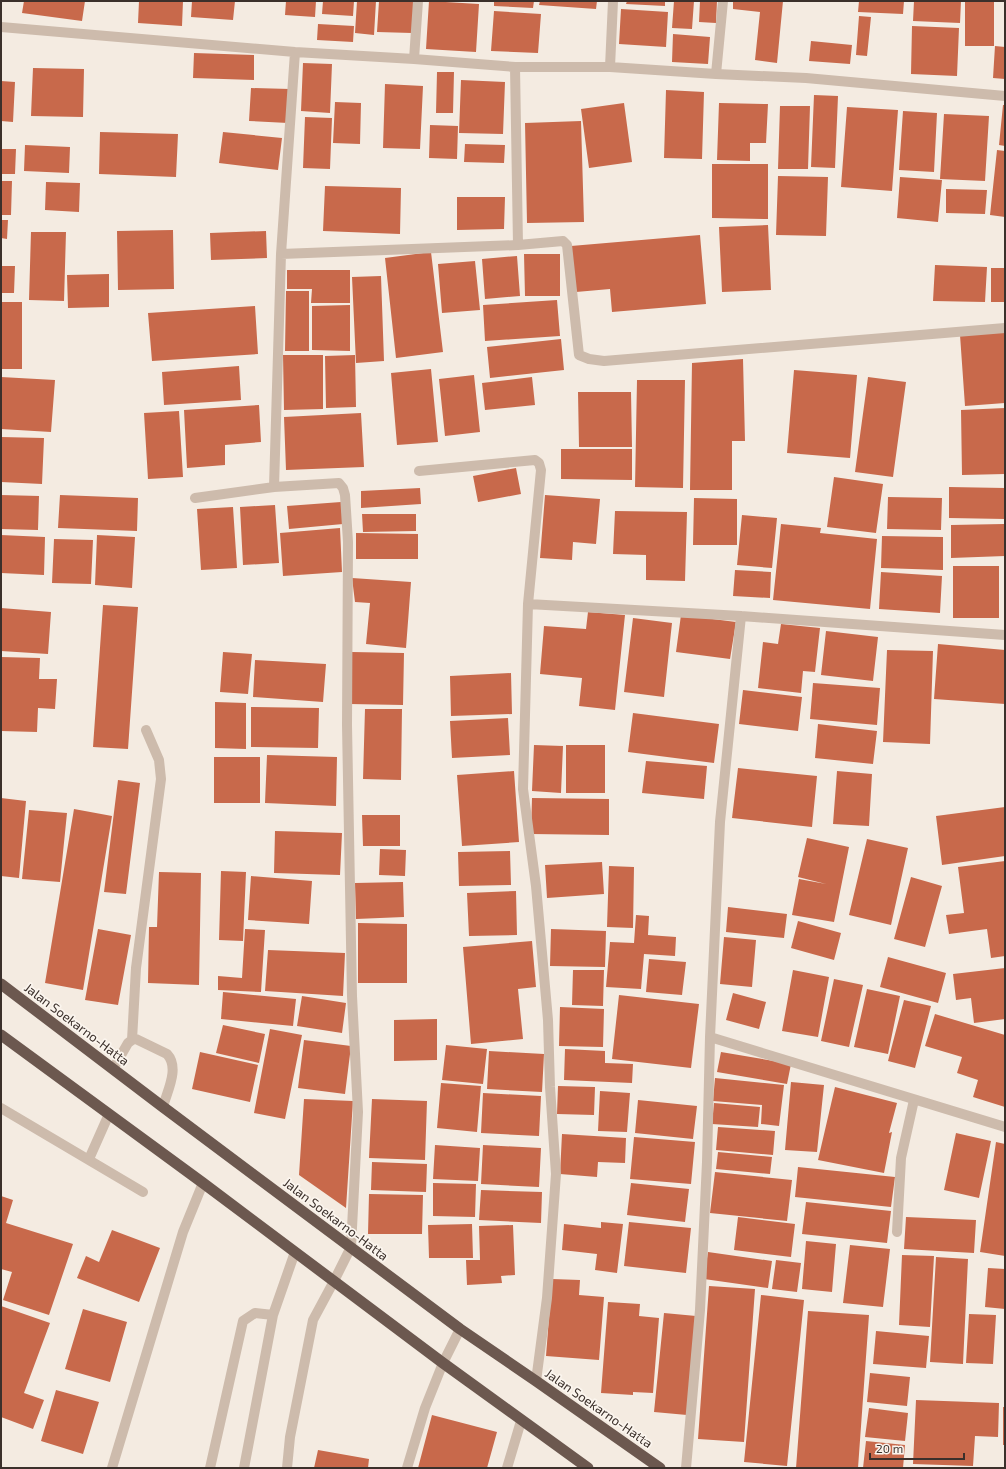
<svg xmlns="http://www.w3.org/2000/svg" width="1006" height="1469" font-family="'Exo 2',sans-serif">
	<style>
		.building { fill: #c8694b }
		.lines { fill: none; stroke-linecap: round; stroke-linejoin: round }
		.service { stroke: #cdbbac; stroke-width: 10 }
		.minor { stroke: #cdbbac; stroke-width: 10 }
		.trunk { stroke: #6c584f; stroke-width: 11 }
		.labels { text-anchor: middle; stroke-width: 3.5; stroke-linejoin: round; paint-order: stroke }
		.street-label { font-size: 13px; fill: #3b302b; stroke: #fbf5ee }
	</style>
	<rect width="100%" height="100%" fill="#f4ebe1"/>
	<path class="building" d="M24 1H85L82 21 22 13Z
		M139 1H183L182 26 138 23Z
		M192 1H235L233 20 191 17Z
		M286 1H316L315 17 285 15Z
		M323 1H354L353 16 322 14Z
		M357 1H376L374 35 355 33Z
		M379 1H414L412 33 377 32Z
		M429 1 479 4 476 52 426 49Z
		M494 1H534L533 8 494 6Z
		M540 1H597L596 9 539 5Z
		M627 1H665V6L626 4Z
		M674 1H694L692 29 672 28Z
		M700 1H717L716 23 699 22Z
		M733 1H783L777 63 755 60 760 12 733 9Z
		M859 1H904L903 14 858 12Z
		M914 1H961L960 23 913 21Z
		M965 1H994V46H965Z
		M621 9 668 12 666 47 619 44Z
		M494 11 541 14 538 53 491 51Z
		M859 16 871 17 867 56 856 55Z
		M318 24 354 26 353 42 317 40Z
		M912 26 959 28 957 76 911 74Z
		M673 34 710 37 708 64 672 62Z
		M811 41 852 45 850 64 809 61Z
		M995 46 1005 47V79L993 78Z
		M194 53 254 55V80L193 78Z
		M303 63 332 64 330 113 301 111Z
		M33 68 84 69 83 117 31 116Z
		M437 72H454L453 113H436Z
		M461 80 505 82 503 134 459 133Z
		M1 81 15 82 13 122 1 121Z
		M385 84 423 86 420 149 383 148Z
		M251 88 290 89 288 123 249 121Z
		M666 90 704 92 702 159 664 158Z
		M814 95 838 96 835 168 811 167Z
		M335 102 361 103 360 144 333 143Z
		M624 103 632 162 589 168 581 109Z
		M719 103 768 104 766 143H750V161L717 160Z
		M1003 105H1005V146L999 145Z
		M780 106H810L808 169H778Z
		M847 107 898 110 892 191 841 187Z
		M903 111 937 113 934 172 899 170Z
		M944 114 989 116 985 181 940 179Z
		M305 117 332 118 330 169 303 168Z
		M581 121 584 222 527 223 525 123Z
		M430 125 458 126 457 159 429 158Z
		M100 132 178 134 176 177 99 174Z
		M223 132 282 138 278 170 219 163Z
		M465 144 505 145 504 163 464 162Z
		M25 145 70 147 69 173 24 171Z
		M1 149H16L15 174H1Z
		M997 150 1005 151V217L990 215Z
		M712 164H768V219L712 218Z
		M778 176 828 177 826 236 776 235Z
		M900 177 942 180 938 222 897 218Z
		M1 181H12L11 215H1Z
		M46 182 80 183 79 212 45 210Z
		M325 186 401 188 400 234 323 231Z
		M946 189 987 190 985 214 946 213Z
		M457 197H505L504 229 457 230Z
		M1 220H8L7 239 1 238Z
		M768 225 771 290 722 292 719 227Z
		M173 230 174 289 118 290 117 231Z
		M266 231 267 258 211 260 210 233Z
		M31 232H66L64 301 29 300Z
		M700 235 706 304 612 312 610 289 576 292 571 246Z
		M431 252 443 352 396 358 385 258Z
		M524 254H560V296H525Z
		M517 256 520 296 485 299 482 259Z
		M475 261 480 310 442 313 438 264Z
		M935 265 987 267 985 302 933 301Z
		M1 266H15L14 293H1Z
		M991 268H1005V302H991Z
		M287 270H350V303H311L312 289H287Z
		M109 274V307L68 308 67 275Z
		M381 276 384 361 356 363 352 277Z
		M286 291H309V351H285Z
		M557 300 560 336 485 341 483 305Z
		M1 302H22V369H1Z
		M350 305V351L312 350V306Z
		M255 306 258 354 152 361 148 313Z
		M1005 332V403L965 406 960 335Z
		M561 339 564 370 490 378 487 347Z
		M283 355H323V409L284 410Z
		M355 355 356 407 326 408 325 356Z
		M743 359 745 441H732V490H690L692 363Z
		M239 366 241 400 164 405 162 372Z
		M431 369 438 442 397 445 391 373Z
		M794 370 857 375 850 458 787 453Z
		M474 375 480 432 445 436 439 379Z
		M1 377 55 380 51 432 1 429Z
		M532 377 535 405 485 410 482 383Z
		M868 377 906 382 893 477 855 472Z
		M637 380H685L683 488 635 487Z
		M578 392H631L632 447H579Z
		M259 405 261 442 225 445V465L187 468 184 410Z
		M1005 408V474L962 475 961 410Z
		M179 411 183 477 148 479 144 413Z
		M361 413 364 467 286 470 284 417Z
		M1 437 44 438 42 484 1 482Z
		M561 449H632V480L561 479Z
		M516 468 521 494 478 502 473 476Z
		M834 477 883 484 876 533 827 527Z
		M949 487 1005 488V519L949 518Z
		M420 488 421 504 361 508V491Z
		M1 495 39 496 38 530 1 529Z
		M60 495 138 498 137 531 58 528Z
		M545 495 600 499 596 544 573 542 572 560 540 558Z
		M888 497 942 498 941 530 887 529Z
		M694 498 737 499V545H693Z
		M341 502 343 524 289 529 287 506Z
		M275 505 279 563 243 565 240 507Z
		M233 507 237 568 201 570 197 509Z
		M615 511 687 512 685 581 646 580V555L613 554Z
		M362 514H416V531L363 532Z
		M742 515 777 518 772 568 737 565Z
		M781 524 821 528 820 533 877 539 870 609 773 600Z
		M1004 524 1005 556 951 558V525Z
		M340 528 342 572 283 576 280 533Z
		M356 533 418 534V559H356Z
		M1 535 45 537 44 575 1 573Z
		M97 535 135 537 132 588 95 585Z
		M882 536 943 537V570L881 568Z
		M54 539 93 540 91 584 52 583Z
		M953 566H999V618H953Z
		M735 570 771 572 770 598 733 596Z
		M881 572 942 576 940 613 879 609Z
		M352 578 411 582 406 648 366 644 370 603 355 602Z
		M103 605 138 607 128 749 93 747Z
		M1 608 51 612 48 654 1 651Z
		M588 612 625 615 615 710 579 706 582 678 540 674 544 626 586 629Z
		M681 615 736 622 730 659 676 652Z
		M633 618 672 623 664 697 624 692Z
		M781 624 820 628 815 672 803 671 801 693 758 688 763 642 778 644Z
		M826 631 878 637 873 681 821 675Z
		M938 644 1005 650V704L934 699Z
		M887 650 933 651 930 744 883 742Z
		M223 652 252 654 248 694 220 692Z
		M352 652 404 653 403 705 350 704Z
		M1 657 40 658 39 679H57L55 709 38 708 37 732 1 731Z
		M255 660 326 664 323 702 253 697Z
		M511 673 512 714 451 716 450 676Z
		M813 683 880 688 877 725 810 719Z
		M743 690 802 697 798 731 739 724Z
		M215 702 246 703V749L215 748Z
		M251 707 319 708 318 748 251 747Z
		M365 709H402L401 780 363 779Z
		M633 713 719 724 714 763 628 752Z
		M508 718 510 755 452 758 450 721Z
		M818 724 877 731 873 764 815 758Z
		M534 745 563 746 561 793 532 791Z
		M566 745H605V793H566Z
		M267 755 337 757 336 806 265 803Z
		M214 757H260V803H214Z
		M646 761 707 766 704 799 642 793Z
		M738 768 817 776 812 827 732 818Z
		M514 771 519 842 462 846 457 775Z
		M837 771 872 774 869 826 833 824Z
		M118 780 140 783 126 894 104 892Z
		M1 798 26 801 19 878 1 876Z
		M532 798 609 799V835L531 834Z
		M1005 807V856L942 865 936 816Z
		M74 809 112 816 83 990 45 983Z
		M29 810 67 813 60 882 22 879Z
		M362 815H400V846H363Z
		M275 831 342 833 340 875 274 873Z
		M807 838 849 847 834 922 792 915 799 879 826 884 798 877Z
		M867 839 908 848 891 925 849 915Z
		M380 849 406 850 405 876 379 875Z
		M510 851 511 885 459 886 458 852Z
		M1005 861V956L991 958 987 929 949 934 946 915 964 913 958 867Z
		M602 862 604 894 547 898 545 865Z
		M609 866 634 867 633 928 607 927Z
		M221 871 246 872 243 941 219 940Z
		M159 872 201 873 199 985 148 983 149 927H157Z
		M251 876 312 881 309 924 248 920Z
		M911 877 942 886 925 947 894 939Z
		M403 882 404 917 356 919 355 883Z
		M516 891 517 935 469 936 467 893Z
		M728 907 787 914 784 938 726 932Z
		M636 915 649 916 648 935 676 937 675 956 644 954 641 989 606 987 610 942 634 943Z
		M798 921 841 933 834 960 791 948Z
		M358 923 407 924V983H358Z
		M98 929 131 935 118 1005 85 1000Z
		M245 929 265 930 261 992 218 990V976L242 978Z
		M551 929 606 931 605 967 550 966Z
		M724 937 756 940 752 987 720 984Z
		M532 941 536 987 518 989 523 1039 471 1044 463 947Z
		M268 950 345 953 343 996 265 991Z
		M888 957 946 973 938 1003 880 987Z
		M649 959 686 962 682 995 646 992Z
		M1005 968V1019L974 1023 971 998 956 1000 953 974Z
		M573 970H604L603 1006 572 1005Z
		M793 970 829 977 818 1037 782 1031Z
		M834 979 863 985 849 1047 821 1041Z
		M867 989 900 996 888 1054 854 1047Z
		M223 992 296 999 293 1026 221 1019Z
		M733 993 766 1002 759 1029 726 1020Z
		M619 995 699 1004 691 1068 612 1059Z
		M302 996 346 1003 342 1033 297 1026Z
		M904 1000 931 1006 915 1068 888 1061Z
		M560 1007 604 1009 603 1047 559 1046Z
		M935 1014 1005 1035V1107L973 1097 978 1080 957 1073 962 1057 925 1046Z
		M437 1019V1060L394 1061V1020Z
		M223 1025 265 1034 259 1063 216 1053Z
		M270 1029 302 1035 285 1119 254 1113Z
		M304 1040 351 1046 345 1094 298 1088Z
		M446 1045 487 1049 483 1084 442 1080Z
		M565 1049 605 1051V1063L633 1064 632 1083 564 1080Z
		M489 1051 544 1054 542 1092 487 1089Z
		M200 1052 258 1065 250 1102 192 1089Z
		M721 1052 791 1064 787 1084 717 1072Z
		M715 1078 784 1085 779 1126 761 1124 762 1105 713 1101Z
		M791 1082 824 1085 817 1152 785 1150Z
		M441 1083 481 1086 477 1132 437 1128Z
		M558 1086 595 1087 594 1115 557 1114Z
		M835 1087 897 1103 889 1133 892 1132 884 1173 818 1160Z
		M600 1091 630 1093 627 1132 598 1131Z
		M483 1093 541 1096 539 1136 481 1133Z
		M304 1099 353 1101 346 1208 299 1175Z
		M372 1099 427 1101 425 1160 369 1158Z
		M638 1100 697 1106 693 1139 635 1133Z
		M714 1103 760 1107 758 1127 712 1124Z
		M718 1127 775 1131 773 1155 716 1150Z
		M956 1133 991 1141 979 1198 944 1190Z
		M562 1134 626 1138 625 1163 598 1162 597 1177 560 1174Z
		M634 1137 695 1142 691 1184 630 1179Z
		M996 1142 1005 1144V1256L980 1252Z
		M435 1145 480 1148 478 1181 433 1179Z
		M483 1145 541 1148 539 1187 481 1184Z
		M718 1152 772 1157 770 1174 716 1169Z
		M372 1162 427 1164 426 1192 371 1190Z
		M798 1167 895 1177 891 1207 795 1197Z
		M715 1172 792 1180 787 1221 710 1213Z
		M433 1183 476 1184 475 1217 433 1216Z
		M631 1183 689 1189 685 1222 627 1215Z
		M481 1190 542 1192 541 1223 479 1220Z
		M369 1194 423 1195 422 1234H368Z
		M1 1196 13 1200 6 1223 73 1244 49 1315 3 1300 12 1272 1 1269Z
		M806 1202 891 1211 887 1243 802 1234Z
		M738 1217 795 1224 791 1257 734 1250Z
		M906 1217 976 1220 974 1253 904 1249Z
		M601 1222 623 1224 617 1273 595 1270 597 1254 562 1250 564 1224 601 1228Z
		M629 1222 691 1228 686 1273 624 1266Z
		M472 1224 473 1258H429L428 1225Z
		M513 1225 515 1275 501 1276 502 1283 467 1285 466 1260H480L479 1226Z
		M112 1230 160 1248 139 1302 77 1278 86 1256 99 1262Z
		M806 1241 836 1244 832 1292 802 1289Z
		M850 1245 890 1249 883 1307 843 1303Z
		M708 1252 772 1261 768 1288 704 1279Z
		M902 1255 934 1256 930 1327 899 1325Z
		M936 1257 968 1259 963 1364 930 1362Z
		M776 1260 801 1263 797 1292 772 1289Z
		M988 1268 1005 1269V1309L985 1307Z
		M552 1279 580 1280 579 1295 604 1297 599 1360 546 1356Z
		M709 1286 755 1289 744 1442 698 1439Z
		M761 1295 804 1300 787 1466 744 1462Z
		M608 1302 640 1304 639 1316 659 1318 653 1393 633 1392V1395L601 1393Z
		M1 1306 50 1323 24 1393 44 1400 33 1429 1 1417Z
		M83 1309 127 1322 110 1382 65 1369Z
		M808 1311 869 1315 858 1468H796Z
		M664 1313 696 1316 687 1415 654 1412Z
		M969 1314 996 1315 993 1364 966 1363Z
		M876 1331 929 1336 926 1368 873 1364Z
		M870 1373 910 1377 907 1406 867 1402Z
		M56 1390 99 1402 83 1454 41 1441Z
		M916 1400 999 1403 998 1437 975 1436 973 1466 913 1464Z
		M1003 1407H1005V1445H1003Z
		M869 1408 908 1413 905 1441 865 1437Z
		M432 1415 497 1432 487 1468H418Z
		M866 1441 905 1445 903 1468H863Z
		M318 1450 369 1459 368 1468H314Z"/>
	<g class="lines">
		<path class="service" d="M132 1040 136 968 161 779 159 760 146 730
			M113 1069 128 1043 132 1040 136 1039 167 1054C180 1068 167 1091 163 1107
			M1 1108 143 1192
			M89 1159 109 1114
			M112 1468 183 1232 203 1183
			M210 1468 243 1321 255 1313 273 1315
			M244 1468 273 1315 295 1252
			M287 1468 290 1437 313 1320 334 1281
			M407 1468 425 1408 443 1363 460 1329
			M507 1468 521 1421"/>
		<path class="minor" d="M1 27 295 52 414 59 515 67H610L716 74 806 78 1005 96
			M414 59 418 1
			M515 67 518 245
			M610 67 613 1
			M716 74 723 1
			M281 254 518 245 563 241 567 245 579 355 589 359 604 361 1005 328
			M419 471 535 460 539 463 541 470 528 604 523 789 536 886 548 1020 550 1087 556 1174 547 1298 536 1381
			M274 487 281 254 295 52
			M195 498 274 487 339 483 343 488 345 495 348 542 347 725 352 996 358 1112 351 1247 334 1281
			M528 604 741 616 1005 635
			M710 1037 1005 1127
			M897 1232 901 1158 914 1100
			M686 1468 700 1310 707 1162 710 1037 720 822 741 616"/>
		<path class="trunk" d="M1 984 163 1107 460 1329 536 1381 660 1468
			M1 1035 203 1183 443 1363 588 1468"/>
	</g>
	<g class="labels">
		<g class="street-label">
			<text transform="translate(77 1024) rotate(37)" y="5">Jalan Soekarno-Hatta</text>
			<text transform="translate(336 1219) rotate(37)" y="5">Jalan Soekarno-Hatta</text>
			<text transform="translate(599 1408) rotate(35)" y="5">Jalan Soekarno-Hatta</text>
		</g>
	</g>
	<rect width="1006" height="1469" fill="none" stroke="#3b302b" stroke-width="4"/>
	<path d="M870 1453v6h94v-6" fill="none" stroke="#3b302b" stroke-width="2"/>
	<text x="876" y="1453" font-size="12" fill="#3b302b" stroke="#fbf5ee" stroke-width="3" paint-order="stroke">20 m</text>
</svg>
